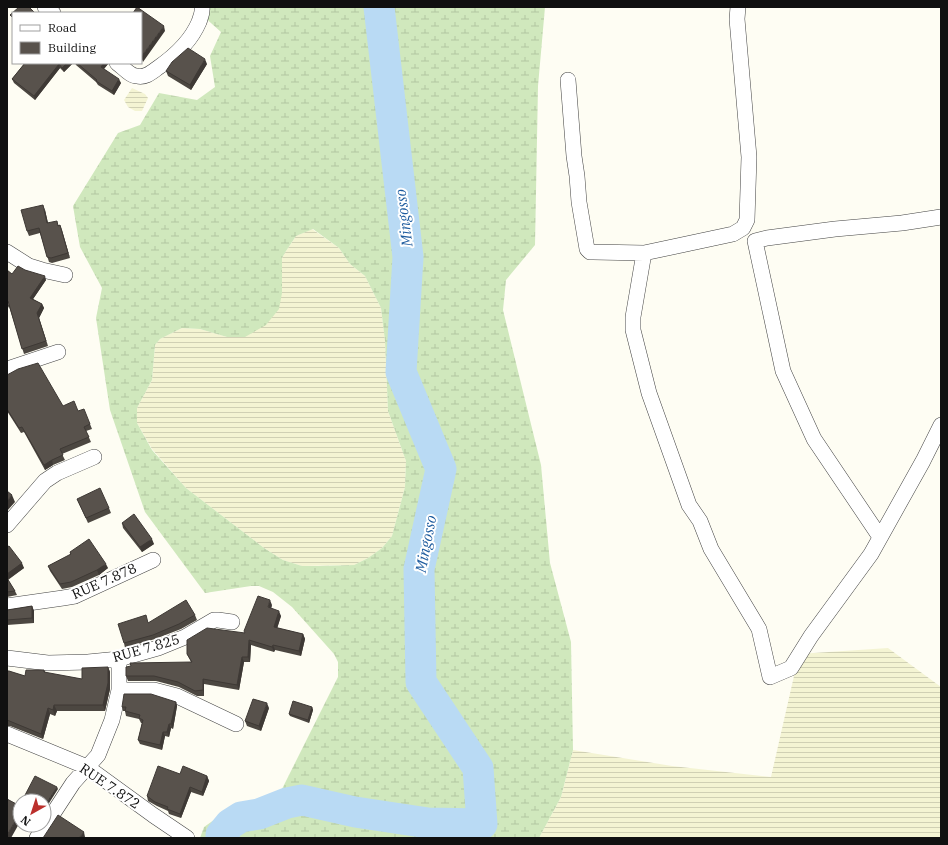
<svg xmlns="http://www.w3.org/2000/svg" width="948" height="845" font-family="'IBM Plex Serif',serif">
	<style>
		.farmland { fill: url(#farmland-rules) }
		.wetland { fill: url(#wetland-marsh); fill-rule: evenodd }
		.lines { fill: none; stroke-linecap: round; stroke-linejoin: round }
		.river { stroke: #b9daf4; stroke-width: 31 }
		.street-casing { stroke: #434343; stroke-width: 16 }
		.street { stroke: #fff; stroke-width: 15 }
		.wall { fill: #4c4741 }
		.shaded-wall { fill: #3e3935 }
		.building { fill: #58524c; stroke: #3e3935 }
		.labels { text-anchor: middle; stroke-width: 4; stroke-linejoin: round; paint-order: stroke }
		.street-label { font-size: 14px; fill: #101010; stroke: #fff }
		.water-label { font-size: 15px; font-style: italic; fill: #1d5b9e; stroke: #fff }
	</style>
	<defs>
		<pattern id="farmland-rules" width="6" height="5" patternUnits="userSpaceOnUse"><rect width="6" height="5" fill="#f4f4d3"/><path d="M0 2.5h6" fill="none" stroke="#d0d0b4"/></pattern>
		<pattern id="wetland-marsh" width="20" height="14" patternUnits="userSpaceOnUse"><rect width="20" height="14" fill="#d0e8bd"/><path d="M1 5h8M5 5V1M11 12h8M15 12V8" fill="none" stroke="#b2c6a1"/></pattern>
	</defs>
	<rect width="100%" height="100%" fill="#fefdf3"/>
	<path class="farmland" d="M132 88 145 94 148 98 142 111H135L128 107 124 100Z
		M312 229 339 248 350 264 365 276 381 308 385 341 388 411 406 461 405 487 392 536 382 548 368 558 354 565 302 566 283 560 264 548 186 488 152 449 137 423V408L152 380 155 345 160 339 182 328 200 329 227 337 282 293V258L286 251 296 236Z
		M888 648 941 687V838H539L561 797 573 750 672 766 771 777 799 654Z"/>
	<path class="wetland" d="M205 7H545L538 86 535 245 506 280 503 310 541 465 550 563 571 642 573 750 561 797 539 838H200L204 827 235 805 268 803 280 793 338 677V662L334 654 292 607 273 592 259 586H251L205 593 145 512 110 410 96 318 102 288 80 247 73 206 118 133 140 125 159 93 197 100 215 87 210 56 221 32 202 15ZM313 229 339 248 350 264 365 276 381 308 385 341 388 411 406 461 405 487 392 536 382 548 368 558 354 565 318 566H302L283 560 264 548 186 488 152 450 137 423V408L152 380 155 345 160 339 182 328 200 329 227 337H245L266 325 279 309 282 293V258L286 251 296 236Z"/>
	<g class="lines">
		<path class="river" d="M221 838V835L230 824 241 817 259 814 287 803 302 800 355 812 428 823 482 824 478 768 421 682 419 569 441 469 401 372 408 257 379 7"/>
		<g class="street-casing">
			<path id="street" d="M45 7 53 13
				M117 63C123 67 130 76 137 76 146 78 152 72 159 67 176 55 191 41 199 22 201 16 203 12 202 7
				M568 80 574 156 577 176 579 202 587 249 590 252H593L644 253 733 234 743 228 747 220 749 157 737 19 738 7
				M7 252 29 266 42 270 65 275
				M644 253 633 317V330L649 393 689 505 700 521 711 549 759 629 770 677 791 668 811 636 871 554 923 461 941 425
				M7 369 58 352
				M7 525 45 481 57 473 94 457
				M880 537 814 439 783 371 755 241 767 238 835 229 902 223 941 217
				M7 606 63 598 75 596 153 560
				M7 658 48 663 88 662 119 659 158 648 185 637 214 620H218L232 622
				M119 690H154L177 696 236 724
				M7 734 87 767 153 815 187 838
				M37 838 73 783 98 755 112 720 119 690V659"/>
		</g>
		<use href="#street" class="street"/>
	</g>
	<path class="wall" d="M25 63H73L64 72 60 68 35 100 14 83 12 79Z
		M75 63H107L108 64 104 69 121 83 114 95 98 85 96 82 76 65Z
		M207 64 191 90 168 76 166 71Z
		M45 210 48 223 59 225H60L70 258 52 263 49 262 40 233 29 236 27 231Z
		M25 270 46 280 33 299 42 304 44 308 39 318 48 346 24 354 9 306 12 274Z
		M7 375 63 406 78 411 90 424 92 429 86 431 91 442 62 454 65 460 53 465 45 470 24 432 21 433 7 411Z
		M77 499 109 508 111 513 88 523Z
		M122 523 154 544 142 552 123 528Z
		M7 547 24 568 8 580 15 591 17 595 7 597Z
		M70 552 108 568 99 575 72 587 62 589 50 571 48 566 70 555Z
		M272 605 271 608 281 616 277 628 303 634 305 639 301 656 275 650 274 652 251 645 250 662H244L239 690 204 684V696H197L179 687 156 681H128L126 676 191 662 187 654 245 633Z
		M32 606 34 611V623L7 625V610Z
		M195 615 197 620 181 629 155 639 125 648 124 643 148 623Z
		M108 667 110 672V689L105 711H57L55 716 50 714 43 739 10 726H7V671L25 676 44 670 46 673 82 679Z
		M176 702 177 706 173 729 171 728 169 737 165 736 162 750 140 744 138 740 142 723H141L139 719 126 716 125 711H123L122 707Z
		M312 707 313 710 309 723 290 716 289 714Z
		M269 708 261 731 247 726 245 721Z
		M180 774 207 776 209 781 203 796 191 792 181 818 169 814 168 811 157 806 148 801 147 796Z"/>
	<path class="shaded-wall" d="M164 26 165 31 143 62 141 57Z
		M205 59 207 64 191 90 190 85Z
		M67 63H73L64 72 62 68Z
		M104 63H107L108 64 102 71 101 67Z
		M59 64 60 68 35 100 34 96Z
		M119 79 121 83 114 95 112 91Z
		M43 205 45 210 49 228 47 223Z
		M60 225 62 230 70 258 68 253Z
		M45 276 46 280 31 302 30 298Z
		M8 301 9 306 7 310V303Z
		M42 304 44 308 39 318 48 346 37 313Z
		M52 460 53 465 45 470 44 465Z
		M12 495 15 502 7 511V501Z
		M152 539 154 544 142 552 140 547Z
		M22 563 24 568 7 580V574Z
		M106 564 108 568 99 575 97 570Z
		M270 600 272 605 270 612 268 607Z
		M32 606 34 611V623L32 618Z
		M279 611 281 616 276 632 274 627Z
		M303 634 305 639 301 656 299 651Z
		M249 640 251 645 250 662 248 657Z
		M273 645 275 650 274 652 272 647Z
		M242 657 244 662 239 690 237 685Z
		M108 667 110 672V689L105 711 103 705Z
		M203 679 204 684V696L203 690Z
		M176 702 177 706 173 729 171 724Z
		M267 703 269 708 261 731 259 726Z
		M54 705 57 711 55 716 53 710Z
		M312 707 313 710 309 723 308 720Z
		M48 708 50 714 43 739 41 734Z
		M169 724 171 728 169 737 167 732Z
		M163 732 165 736 162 750 160 745Z
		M207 776 209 781 203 796 202 792Z
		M57 787 58 789 44 811V807Z
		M190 787 191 792 181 818 180 814Z
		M20 813V822L11 838H7V835Z
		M84 832 85 837 84 838H79Z"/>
	<path class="building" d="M19 7H29L35 13H13V18L10 15Z
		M137 7 164 26 141 57V13H133Z
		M188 48 205 59 190 85 166 71 172 62Z
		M25 63H67L62 68 59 64 34 96 12 79Z
		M77 63H104L101 67 119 79 112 91 96 81 97 80Z
		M43 205 47 223 57 221 58 226 60 225 68 253 51 258 47 257 39 228 27 231 21 210Z
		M18 266 25 270 45 276 30 298 42 304 37 313 46 341 22 349 8 301 7 303V270L12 274Z
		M38 363 63 406 74 401 78 411 84 409 90 424 84 427 89 437 60 449 63 455 52 460 44 465 22 427 19 428 7 409V375L18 369Z
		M100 488 109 508 86 518 77 499Z
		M7 491 12 495 7 501Z
		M134 514 152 539 140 547 122 523Z
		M89 539 106 564 97 570 71 582 60 584 48 566 71 554 70 552Z
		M9 546 22 563 7 574V547Z
		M7 578 15 591 7 592Z
		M258 596 270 600 268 607 279 611 274 627 303 634 299 651 273 645 272 647 249 640 248 657H242L237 685 203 679V690L195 691 178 682 154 676H126V667L131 666 130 663 192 662 187 654V640L207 628 245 633 244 631Z
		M186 600 195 615 179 624 153 635 124 643 118 624 146 615 148 623Z
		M32 606V618L7 620V610Z
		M108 667V683L103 705H54L53 710 48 708 41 734 7 720V671H9L25 676 26 670H44V672L82 679V668Z
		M124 694H151L176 702 171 724H169L167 732H163L160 745 138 740 143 720 139 718 140 715 125 711 126 707H122Z
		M253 699 267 703 259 726 245 721Z
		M293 701 312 707 308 720 289 714Z
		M158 766 180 774 183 766 207 776 202 792 190 787 180 814 167 809 168 807 155 802 147 796Z
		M35 776 57 787 44 807V801H27L23 799Z
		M7 799 20 806V813L7 835Z
		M58 815 84 832 79 838H43Z"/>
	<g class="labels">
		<g class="street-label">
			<text transform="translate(104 581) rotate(-24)" y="5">RUE 7.878</text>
			<text transform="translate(146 648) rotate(-16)" y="5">RUE 7.825</text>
			<text transform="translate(110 786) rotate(34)" y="5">RUE 7.872</text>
		</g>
		<g class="water-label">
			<text transform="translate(404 218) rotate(-97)" y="5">Mingosso</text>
			<text transform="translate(426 544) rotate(-79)" y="5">Mingosso</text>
		</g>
	</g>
	<rect width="948" height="845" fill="none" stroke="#101010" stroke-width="16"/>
	<rect x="12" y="12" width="130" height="52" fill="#ffffff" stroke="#9f9f9f"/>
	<rect x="20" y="25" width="20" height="6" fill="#ffffff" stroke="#9f9f9f"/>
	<text x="48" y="32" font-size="12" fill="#101010">Road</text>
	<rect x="20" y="42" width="20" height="12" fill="#58524c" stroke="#9f9f9f"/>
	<text x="48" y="52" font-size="12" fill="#101010">Building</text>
	<g transform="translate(32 813) rotate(219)"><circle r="19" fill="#ffffff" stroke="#9f9f9f"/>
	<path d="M0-3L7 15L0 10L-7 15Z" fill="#bb302c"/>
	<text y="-6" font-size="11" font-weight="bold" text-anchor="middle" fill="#101010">N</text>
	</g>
</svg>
